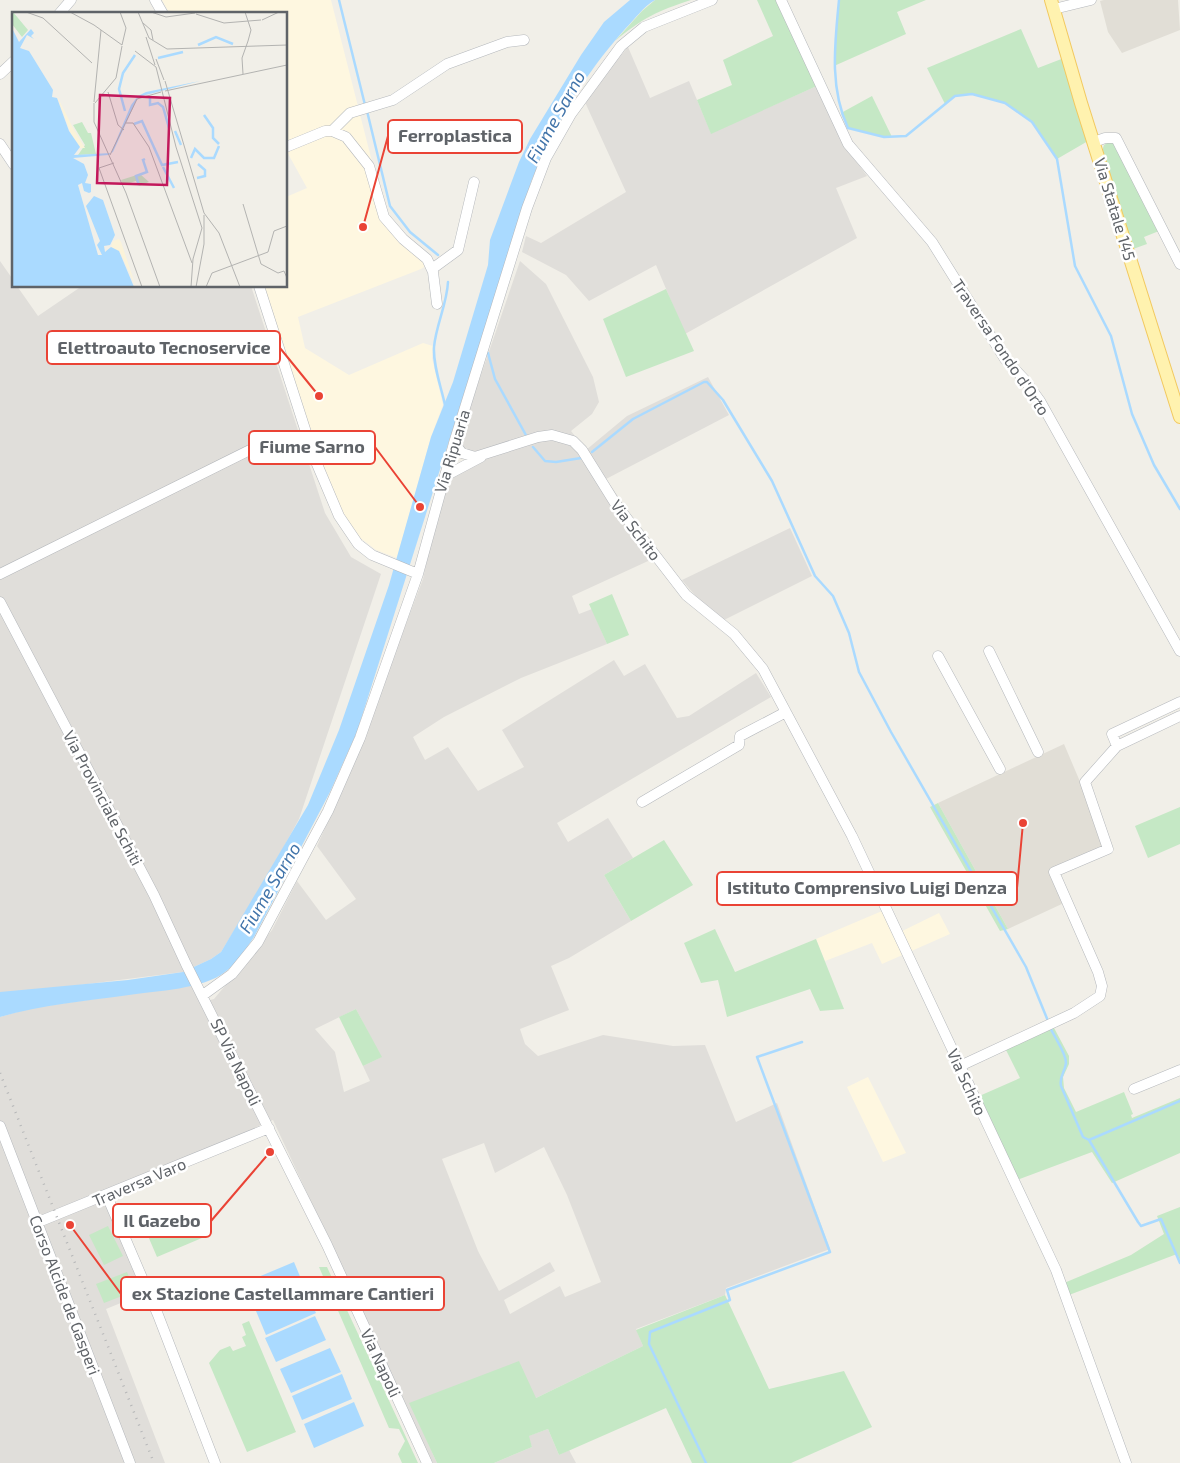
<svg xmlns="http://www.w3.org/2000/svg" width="1180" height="1463" font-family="'Exo 2',sans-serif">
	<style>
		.commercial { fill: #fef7e0 }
		.industrial { fill: #e0deda; fill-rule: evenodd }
		.education { fill: #e1ded6 }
		.green { fill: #c5e8c5 }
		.water { fill: #aadaff }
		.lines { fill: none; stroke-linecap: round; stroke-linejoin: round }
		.stream { stroke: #aadaff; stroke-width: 2.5 }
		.minor-casing { stroke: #b5b8bc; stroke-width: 11 }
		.major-casing { stroke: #f2c960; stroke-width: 14 }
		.minor { stroke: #fff; stroke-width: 10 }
		.major { stroke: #fff2af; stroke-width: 12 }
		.rail { stroke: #b6b7b8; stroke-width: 2.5; stroke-dasharray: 1 6; stroke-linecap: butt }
		.labels { text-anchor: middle; stroke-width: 5; stroke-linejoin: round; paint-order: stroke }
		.street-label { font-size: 16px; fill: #5f6368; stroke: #fff }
		.water-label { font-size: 18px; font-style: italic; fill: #4174aa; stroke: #fff }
		.inset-river { fill: none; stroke: #aadaff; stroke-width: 2.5 }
		.inset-road { fill: none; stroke: #b3b3b1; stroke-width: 1 }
		.view { fill: #c2185b; fill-opacity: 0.15; stroke: #c2185b; stroke-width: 2.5 }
		.inset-edge { fill: none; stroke: #5f6368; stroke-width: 2.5 }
		.leader { fill: none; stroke: #ea4335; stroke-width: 2 }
		.callout-dot { fill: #ea4335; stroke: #fff; stroke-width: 2 }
		.callout { fill: #fff; stroke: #ea4335; stroke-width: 2 }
		.callout-label { font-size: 18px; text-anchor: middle; font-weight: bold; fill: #5f6368 }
	</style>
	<rect width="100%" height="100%" fill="#f1efe8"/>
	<path class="commercial" d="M162 0H331L382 201 389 218 433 261 421 269 298 317 305 348 349 375 423 343 433 346 432 358 443 405 431 437 397 558 376 550 359 537 340 510 324 475 264 286H286V197L307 188 286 150V14H170Z
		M882 911 894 935 939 913 950 934 882 964 872 943 825 961 816 939Z
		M868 1077 906 1153 883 1162 847 1087Z"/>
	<path class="industrial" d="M628 47 650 98 689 81 711 133 819 85 853 157 867 176 836 188 857 238 685 334 656 265 589 301 566 275 522 252 526 236 541 243 626 192 584 100Z
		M0 261 14 281V286H17L38 316 82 286H251L325 513 351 557 381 574 299 819 271 870 221 952 211 959 183 972 0 995Z
		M520 261 546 284 593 377 599 402 592 414 571 431 586 450 627 416 708 377 729 415 606 479 659 556 572 596 579 614 592 609 607 644 521 678 444 717 413 737 425 760 448 747 478 791 524 767 502 730 614 660 624 676 645 664 677 718 689 716 756 673 771 697 557 823 568 842 608 818 633 858 604 875 631 921 569 958 551 966 569 1010 520 1029 525 1044 538 1056 603 1035 673 1046 705 1045 736 1122 777 1103 830 1249 726 1288 725 1295 636 1329 643 1346 536 1398 410 1403 437 1463H433L273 1120 102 1193 143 1294 106 1309 165 1463H0V1017L31 1008 192 985 202 1002 214 999 272 930 297 881 326 920 356 899 317 846 348 777 423 579 434 527 446 486 451 478 480 463 458 442ZM356 1009 381 1057 363 1066 370 1081 344 1092 335 1052 315 1029ZM484 1143 495 1173 544 1147 567 1195 601 1282 565 1297 560 1286 510 1314 504 1300 555 1271 550 1262 499 1291 478 1251 442 1159Z
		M790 528 812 576 722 621 704 606 682 580Z
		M548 1429 559 1455 569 1450 576 1463H494L532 1447 528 1436Z"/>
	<path class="education" d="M1104 0H1178L1180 30 1122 53 1108 32 1100 1Z
		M1064 744 1081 784 1102 847 1050 870 1064 903 1008 929 938 803Z"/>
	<path class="green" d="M655 0H691C657 11 643 18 615 41L642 11Z
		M757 0H776L819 85 711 134 697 100 732 85 723 60 773 36Z
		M839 0H926L897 12 906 34 834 66Z
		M1021 29 1038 68 1064 58 1088 141 1057 159 1032 122 1005 103 971 94 955 96 945 104 927 68Z
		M872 96 892 137H884L848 128 841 113Z
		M1109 142 1114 144 1159 231 1144 237 1147 244 1133 249 1102 151 1104 145Z
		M666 289 694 351 626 377 603 319Z
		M612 594 629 635 607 644 589 604Z
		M938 803 1008 929 1000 931 930 807Z
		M1180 807V844L1148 858 1135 826Z
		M664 840 693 885 631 921 604 875Z
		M715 929 735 972 816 939 844 1009 820 1011 810 989 727 1017 718 980 701 983 684 943Z
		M356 1009 382 1057 363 1066 339 1017Z
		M1053 1026 1069 1056V1064L1063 1077 1064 1088 1076 1112 1124 1092 1133 1114 1131 1115 1132 1118 1180 1098V1153L1112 1183 1092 1152 1017 1180 977 1097 1020 1078 1005 1048Z
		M196 1206 209 1235 157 1257 145 1229Z
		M1180 1207V1260L1177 1254 1069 1295 1064 1283 1131 1255 1164 1234 1157 1216Z
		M108 1226 123 1256 104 1265 89 1235Z
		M319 1267H327L418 1463H402L398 1454 405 1441 399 1429 389 1428Z
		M127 1272 135 1291 104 1303 96 1284Z
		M725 1295 769 1389 844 1371 872 1427 791 1463H692L666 1408 559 1455 548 1429 529 1436 532 1447 494 1463H437L409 1403 519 1361 536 1398 643 1346 636 1330Z
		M249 1321 296 1432 247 1452 209 1363 220 1350 230 1346 233 1351 246 1346 242 1337 246 1335 242 1324Z"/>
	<path class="water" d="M630 0H655C643 7 635 19 625 29 584 75 554 125 531 182L357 732 330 792 254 937C246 949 237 963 225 972 204 989 156 991 129 995 85 1001 42 1005 0 1017V992L128 980 183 972 211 959 221 952 308 805 339 730 389 585 431 437 453 382 488 265 490 240 519 162 530 139 581 55 604 22Z
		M294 1262 304 1286 254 1307 244 1283Z
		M305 1289 316 1313 266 1335 256 1311Z
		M315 1316 326 1340 276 1362 265 1338Z
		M330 1348 341 1372 291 1393 280 1369Z
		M342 1374 352 1399 302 1420 292 1396Z
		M354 1402 364 1426 314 1448 304 1424Z"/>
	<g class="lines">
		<path class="stream" d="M339 0 365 105
			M839 0C835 43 829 87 848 128L884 137 906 136 955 96 972 94 1005 103 1032 122 1057 159 1075 266 1111 336 1132 414 1154 465 1180 509
			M367 111 390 206 410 232 438 255
			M488 353 495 379 527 437
			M445 405C441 386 433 366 434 347 436 325 447 304 448 282
			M533 447 545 461 556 462 581 458
			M592 452 633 419 704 382H707L723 400 772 481 815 576 833 596 849 633 859 672 891 732 1026 967 1048 1021
			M1050 1027C1054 1037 1066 1052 1066 1063 1065 1072 1059 1076 1061 1086L1083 1137 1089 1140 1180 1101
			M1089 1140 1138 1222 1141 1226 1161 1219 1180 1263
			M706 1463 649 1344 650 1332 730 1300 727 1290 830 1252 757 1057 802 1042"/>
		<g class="minor-casing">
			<path id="minor" d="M155 0 163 14
				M781 0 848 144 932 242 1005 359 1024 379 1040 401 1180 651
				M1054 9 1091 0
				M59 14 71 0
				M0 74 14 61
				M332 131 350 113 393 100 447 64 507 42 524 40
				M1094 142 1105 138H1116L1180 264
				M0 144 14 165
				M286 147 325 131H332L346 137 369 166 384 217 403 239 427 259 433 272 437 304
				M432 269 458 250 474 182
				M259 286 314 457 339 516 358 544 372 555 418 574
				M454 443 462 453 475 457 538 437 552 435 573 441 582 450 615 503 686 595 734 634 763 669 852 836 1056 1270 1126 1463
				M443 482 449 474 481 457
				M0 574 264 443
				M0 602 154 895 186 964 327 1245 427 1463
				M989 651 1038 752
				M938 656 1000 769
				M1117 746 1112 734 1180 702
				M642 802 739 745 740 736 786 712
				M203 995 232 974 258 942 328 811 360 738 418 574 454 443 527 208 546 158 571 114 621 46 644 27 712 0
				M960 1066 1074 1013 1100 996 1102 986 1098 972 1054 872 1108 849 1085 782 1117 746 1180 716
				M1134 1089 1180 1070
				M0 1126 130 1463
				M107 1196 158 1315 215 1463
				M36 1223 269 1128"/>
		</g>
		<g class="major-casing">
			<path id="major" d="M1051 0 1081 103 1180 417"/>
		</g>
		<use href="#minor" class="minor"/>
		<use href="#major" class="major"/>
		<path class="rail" d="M0 1073 154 1463"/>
	</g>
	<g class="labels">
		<g class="street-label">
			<text transform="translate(1115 209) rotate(73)" y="6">Via Statale 145</text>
			<text transform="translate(1001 347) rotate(56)" y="6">Traversa Fondo d'Orto</text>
			<text transform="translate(452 451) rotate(-73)" y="6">Via Ripuaria</text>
			<text transform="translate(636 530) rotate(53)" y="6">Via Schito</text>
			<text transform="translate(103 798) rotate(62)" y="6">Via Provinciale Schiti</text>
			<text transform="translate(236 1062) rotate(64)" y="6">SP Via Napoli</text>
			<text transform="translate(967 1082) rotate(65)" y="6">Via Schito</text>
			<text transform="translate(139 1182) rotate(-23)" y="6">Traversa Varo</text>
			<text transform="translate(65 1295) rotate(69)" y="6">Corso Alcide de Gasperi</text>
			<text transform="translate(381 1363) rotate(65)" y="6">Via Napoli</text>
		</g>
		<g class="water-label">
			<text transform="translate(556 117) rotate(-61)" y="6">Fiume Sarno</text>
			<text transform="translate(270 888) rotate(-59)" y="6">Fiume Sarno</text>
		</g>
	</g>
	<g transform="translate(12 12)">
		<rect width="275" height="275" fill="#f1efe8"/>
		<path d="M1 0 16 18 10 25 0 12ZM70 110 76 121H79L84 142 66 143 73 133 61 113ZM128 162 137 170 127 174 124 169 111 173 109 168Z" fill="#c5e8c5"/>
		<path d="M45 84 61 116 73 136H68L60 125ZM107 227 109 230 124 275 108 240 99 235 101 229Z" fill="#fbf3d9"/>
		<path d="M0 16 7 30 19 17 22 21 19 24 22 27 15 23 8 36 17 39 41 78 40 85 45 86 57 119 68 135 62 143 99 141 119 93 126 84 134 80 188 69 126 85 101 140 96 143 61 146 72 152 76 163 73 171 79 172V180L77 181 72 179 70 171 66 173 86 243H90L85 233 88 229 74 194 82 184 91 188 103 223 98 233 92 234 93 240 99 235 107 239 122 275H0Z" fill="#aadaff"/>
		<path class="inset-river" d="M186 33 204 25 221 32M146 46 171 40M138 84V93L146 91 151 95 157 116M113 99 107 77 111 61 123 43M192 103 201 116V126L207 132M122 112 130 109 150 153 166 150M163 119 169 133M179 146 183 137 192 146H202L207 134M151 155 162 176M185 166 193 164V158L186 152M127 173 124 164 135 160 131 148 133 147"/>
		<path class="inset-road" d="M14 0 31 6 80 51M58 0 82 13 110 33M108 0 114 16 110 33M126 0 137 26 155 37 275 33M139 0 154 5 183 1M233 0 239 18 236 29M184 2 212 11 249 8M250 8 267 0M131 11 139 18 141 28M134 25 143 53M123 39 144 55 164 135 190 216 181 247 179 275M144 47 152 68M231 62 230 46 236 29M153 69 192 201 207 221 228 275M153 79 275 53M96 80 106 113 112 118M82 90 89 18M82 91V110L114 181 148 275M83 91 104 66 110 34M114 111H121L137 135 180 251M98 143 125 87 149 80M102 151 87 156 130 275M231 192 249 252 266 261 272 259 275 266M184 275 192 232V203M194 275 200 261 256 240 262 219 275 214"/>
		<path class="view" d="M88 83 158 86 155 173 85 171Z"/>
		<rect width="275" height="275" class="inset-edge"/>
	</g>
	<path class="leader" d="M363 227L388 136M319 396L280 348M420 507L375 447M1023 823L1017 888M270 1152L211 1221M70 1225L121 1294"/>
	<g class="callout-dot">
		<circle cx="363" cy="227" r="5"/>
		<circle cx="319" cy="396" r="5"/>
		<circle cx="420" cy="507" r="5"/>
		<circle cx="1023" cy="823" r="5"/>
		<circle cx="270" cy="1152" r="5"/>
		<circle cx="70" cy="1225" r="5"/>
	</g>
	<g class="callout">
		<rect x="388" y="120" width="134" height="33" rx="5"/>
		<rect x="47" y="331" width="233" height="33" rx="5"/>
		<rect x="249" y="431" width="126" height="33" rx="5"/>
		<rect x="717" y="872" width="300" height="33" rx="5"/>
		<rect x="113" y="1204" width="98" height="33" rx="5"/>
		<rect x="121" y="1277" width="323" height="33" rx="5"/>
	</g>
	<g class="callout-label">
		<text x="455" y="142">Ferroplastica</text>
		<text x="164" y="354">Elettroauto Tecnoservice</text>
		<text x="312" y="453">Fiume Sarno</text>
		<text x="867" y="894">Istituto Comprensivo Luigi Denza</text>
		<text x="162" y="1227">Il Gazebo</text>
		<text x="283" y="1300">ex Stazione Castellammare Cantieri</text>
	</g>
</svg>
